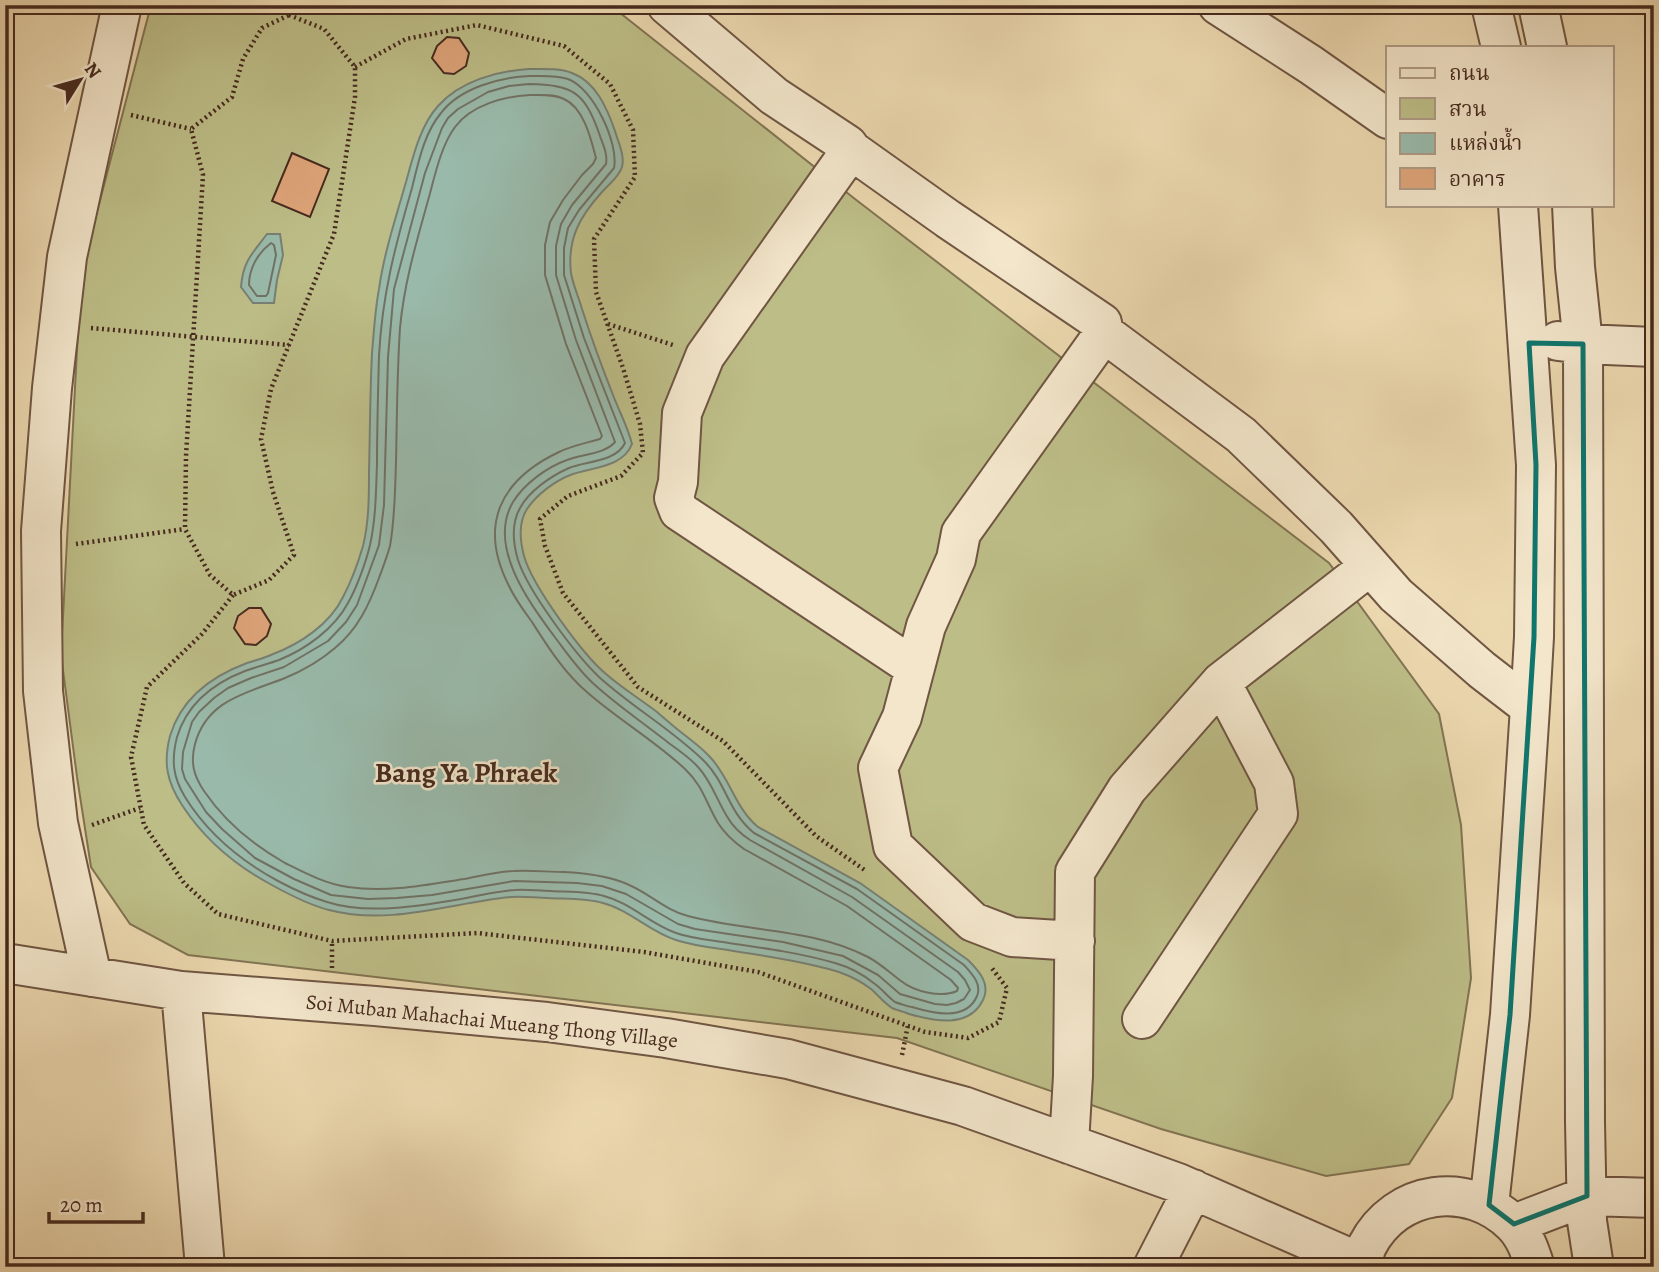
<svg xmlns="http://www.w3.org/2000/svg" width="1659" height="1272" font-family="Alegreya,'Noto Serif Thai',serif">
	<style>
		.green { fill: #bdbd87; stroke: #827453; stroke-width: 2 }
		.water { fill: #99baab; stroke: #788073; stroke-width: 2 }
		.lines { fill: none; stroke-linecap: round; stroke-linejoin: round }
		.shore { stroke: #707265; stroke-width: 2 }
		.building { fill: #dfa57a; stroke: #462a1f; stroke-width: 2 }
		.minor-casing { stroke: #705643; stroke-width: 42 }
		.path { stroke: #462a1f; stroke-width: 4.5; stroke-dasharray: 2 3.5; stroke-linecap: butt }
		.minor { stroke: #f3e6cb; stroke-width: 38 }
		.marked { fill: none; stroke: #0f766e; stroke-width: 5; stroke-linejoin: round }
		.labels { text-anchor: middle; stroke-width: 5; stroke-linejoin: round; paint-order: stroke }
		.street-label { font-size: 21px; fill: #462a1f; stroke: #f3e6cb }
		.district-label { font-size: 28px; font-weight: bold; fill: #462a1f; stroke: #f3e6cb }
	</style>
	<rect width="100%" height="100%" fill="#ecd8af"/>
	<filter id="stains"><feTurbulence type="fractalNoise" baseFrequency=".00286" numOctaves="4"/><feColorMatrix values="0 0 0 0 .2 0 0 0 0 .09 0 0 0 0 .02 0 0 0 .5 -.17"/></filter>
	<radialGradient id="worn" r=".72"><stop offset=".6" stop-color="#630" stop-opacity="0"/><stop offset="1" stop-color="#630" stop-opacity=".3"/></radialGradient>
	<path class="green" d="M151 5H610L855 199 1329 563 1439 714 1461 825 1471 978 1452 1098 1409 1164 1326 1176 1161 1129 897 1038 188 955 130 924 91 867 77 777 61 655 81 273Z"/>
	<path class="water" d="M529 69C543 69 559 68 572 73 596 82 607 108 615 131 618 142 625 155 622 167 619 177 609 184 602 192 580 216 567 239 571 273 573 285 579 298 582 309 592 340 603 370 615 400 621 415 628 428 632 444 623 467 594 467 573 474 556 480 537 494 527 509 518 523 520 541 524 556 532 585 582 654 606 674 622 688 640 699 657 712 665 719 673 726 682 733 691 740 702 748 710 757 730 778 735 808 758 827L860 883 968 960C979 971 991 984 983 1000 969 1029 934 1021 909 1014 908 1013 893 1009 892 1008 884 1003 878 995 871 989 862 982 850 976 839 972 830 969 821 967 812 965 782 958 752 954 721 949 706 947 691 945 676 940 650 932 630 910 603 903 586 898 566 899 548 898 536 898 523 896 511 897 451 903 390 926 329 910 309 905 288 894 270 884 235 865 204 839 182 805 167 782 163 763 170 736 181 699 212 676 247 663 256 660 265 658 273 654 300 644 330 624 343 597 351 582 358 563 363 546 369 522 369 496 369 472 370 433 370 393 372 353 374 331 375 310 379 289 384 253 396 217 406 182 413 157 420 126 438 106 460 81 497 71 529 69Z
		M267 234H280L283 255 277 280 274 303H253L241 287C243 261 252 254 267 234Z"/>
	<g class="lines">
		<path class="shore" d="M530 76C542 76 556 75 568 79 593 88 619 143 614 168L579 210 568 228 564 248V275L584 338 625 443C616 462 586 461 569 468 551 476 529 491 520 508 511 524 513 543 518 560 528 591 575 654 599 677 632 707 671 729 703 760 727 783 727 811 754 833L857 889 964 965C972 974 982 984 977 996 966 1022 932 1013 912 1007 910 1007 897 1003 895 1002 888 997 882 989 875 984 864 975 849 967 835 963 800 953 764 948 729 943 711 940 693 939 676 933 650 924 631 903 604 896 587 891 568 892 551 891 539 891 526 889 515 890 497 891 479 895 461 899 421 906 367 915 327 902 310 897 293 889 278 881 241 861 208 834 185 797 173 777 171 761 177 737 187 704 214 683 245 671 256 667 268 664 279 660 306 649 334 629 348 603 357 587 366 562 370 545 376 518 376 490 377 464 377 428 378 392 379 356 382 296 395 246 412 188 418 164 424 133 441 113 460 88 500 77 530 76Z
			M529 84C572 85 584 91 599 133 602 143 608 153 606 164L572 205 561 224 556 246V275L576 340 615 442C605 454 582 454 567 460 547 467 524 484 513 502 487 546 529 602 554 636 567 653 579 671 595 685 618 706 645 724 670 744 680 751 690 758 698 767 712 782 717 801 728 818 733 827 741 834 750 840L852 897 958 972 965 980 970 990 964 999 956 1003 947 1005 935 1004 900 994 878 975 843 956 783 942 695 929 678 924 626 894 602 886 577 883 514 881 432 895 397 898 368 899 331 895 294 879 255 858 222 829 206 812 185 779 182 769 183 752 192 722 199 712 214 698 228 688 251 678 284 667 328 641 346 622 357 605 379 545 384 505 388 357 394 289 425 173 442 128 448 118 458 109 488 92 509 86Z
			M530 95C541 95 554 94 564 99 584 108 591 139 596 158L593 164 582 175 563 200 550 222 545 245V275L566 344 602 436 600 439C586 443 571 446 559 452 500 480 478 525 509 586 515 599 524 611 532 622 548 647 565 674 588 693 619 720 655 741 685 769 703 786 706 803 718 823 725 834 734 842 744 849L847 906 951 980 958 988 957 991C941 998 915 992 901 981 890 973 881 964 868 957 813 928 747 932 688 916 664 910 646 890 622 882 603 875 584 873 564 872 548 872 531 870 514 871 498 871 480 876 464 879 426 885 386 893 348 887 326 884 305 873 285 863 253 845 225 822 204 791 194 776 190 763 195 744 207 699 248 693 285 678 302 671 321 660 335 648 358 629 369 605 379 578 383 567 387 557 390 546 395 518 395 490 396 462 397 418 397 373 400 328 404 283 417 240 429 197 435 175 441 146 455 127 471 105 505 96 530 95Z
			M271 243 274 245 276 255 268 293 266 296H257L249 285C249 268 258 253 271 243Z"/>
	</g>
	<path class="building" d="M447 37 459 38 469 53 466 66 454 74 444 73 432 58 437 46Z
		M292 153 329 169 310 217 272 201Z
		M249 608H261L271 624 267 636 256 645 245 644 234 628 238 616Z"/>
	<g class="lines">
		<g class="minor-casing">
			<path id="minor" d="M667 5 774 96 848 145 851 150 948 219 1102 323 1104 333 1241 435 1336 527 1396 595 1482 670 1530 707 1510 1015 1489 1205
				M1218 5 1311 65 1388 119
				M1491 5 1501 47
				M1538 5 1547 47
				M851 150 705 356 682 413 678 482 674 498 679 511 915 668
				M1518 205 1536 465 1534 637 1530 707
				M1572 205 1575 267 1583 344 1585 1122 1587 1221 1594 1267
				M1558 341 1583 344 1654 347
				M1075 941 1012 937 973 922 893 846 878 768 902 717 926 626 956 559 961 533 1104 333
				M5 963 181 991 375 1006 547 1022 666 1038 788 1059 963 1106 1178 1183 1363 1264
				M92 977 58 823 43 691 41 531 52 388 67 257 122 5
				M181 991 205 1267
				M1142 1019 1278 814 1274 783 1221 682
				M1069 1144 1073 1076 1075 872 1127 789 1221 682 1370 566
				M1514 1224 1587 1196 1654 1198
				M1153 1267 1193 1189
				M1363 1267C1364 1260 1364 1252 1367 1246 1396 1189 1469 1180 1513 1224 1525 1236 1530 1251 1535 1267"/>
		</g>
		<path class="path" d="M289 15 324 29 355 67V97L334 234 271 389 261 439 273 492 294 555 269 580 233 595 210 575 185 529 186 456 203 175 191 129 232 97 243 59 262 28Z
			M355 67 406 39 477 25 564 46 610 84 633 130 635 177 594 239 596 292 623 368 640 424 643 453 621 476 568 496 540 519 545 546 563 593 638 687 723 741 816 836 866 871
			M131 115 191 129
			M608 324 673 345
			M91 328 289 345
			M76 544 185 529
			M233 595 202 634 147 687 131 757 144 825 184 883 218 914 332 941 477 933 644 952 758 972 925 1032 968 1038 999 1022 1007 988 991 967
			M92 825 140 808
			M332 968V941
			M902 1055 908 1025"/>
		<use href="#minor" class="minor"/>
	</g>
	<path class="marked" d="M1529 343 1583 344 1587 1196 1514 1224 1489 1205 1510 1015 1534 637 1536 465Z"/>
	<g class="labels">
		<g class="street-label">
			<text transform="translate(492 1021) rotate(6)" y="7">Soi Muban Mahachai Mueang Thong Village</text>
		</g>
		<g class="district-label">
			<text x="466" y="782">Bang Ya Phraek</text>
		</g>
	</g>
	<rect width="1659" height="1272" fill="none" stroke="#ecd8af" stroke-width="28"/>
	<rect x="7" y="7" width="1645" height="1258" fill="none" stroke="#462a1f" stroke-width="3.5"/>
	<rect x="14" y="14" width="1631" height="1244" fill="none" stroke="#462a1f" stroke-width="2"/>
	<rect x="1386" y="46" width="228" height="161" fill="#f3e6cb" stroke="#ae9b86" stroke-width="2"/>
	<rect x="1400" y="68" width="35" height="10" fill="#f3e6cb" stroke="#ae9b86" stroke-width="2"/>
	<text x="1449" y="80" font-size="21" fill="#462a1f">ถนน</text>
	<rect x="1400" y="98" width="35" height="21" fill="#bdbd87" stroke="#ae9b86" stroke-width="2"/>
	<text x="1449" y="116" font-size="21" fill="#462a1f">สวน</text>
	<rect x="1400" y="133" width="35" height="21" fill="#99baab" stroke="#ae9b86" stroke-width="2"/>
	<text x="1449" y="150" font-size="21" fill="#462a1f">แหล่งน้ำ</text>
	<rect x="1400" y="168" width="35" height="21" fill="#dfa57a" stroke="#ae9b86" stroke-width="2"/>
	<text x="1449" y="186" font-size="21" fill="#462a1f">อาคาร</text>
	<g transform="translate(80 80) rotate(53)" stroke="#f3e6cb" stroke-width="5" paint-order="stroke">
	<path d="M0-5L12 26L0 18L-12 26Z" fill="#462a1f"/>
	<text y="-10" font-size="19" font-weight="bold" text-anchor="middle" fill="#462a1f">N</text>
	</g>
	<path d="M49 1212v10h94v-10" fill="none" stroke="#462a1f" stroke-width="3.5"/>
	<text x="60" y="1212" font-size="21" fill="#462a1f" stroke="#f3e6cb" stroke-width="5" paint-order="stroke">20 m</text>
	<rect width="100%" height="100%" filter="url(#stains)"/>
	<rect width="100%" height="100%" fill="url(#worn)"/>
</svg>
